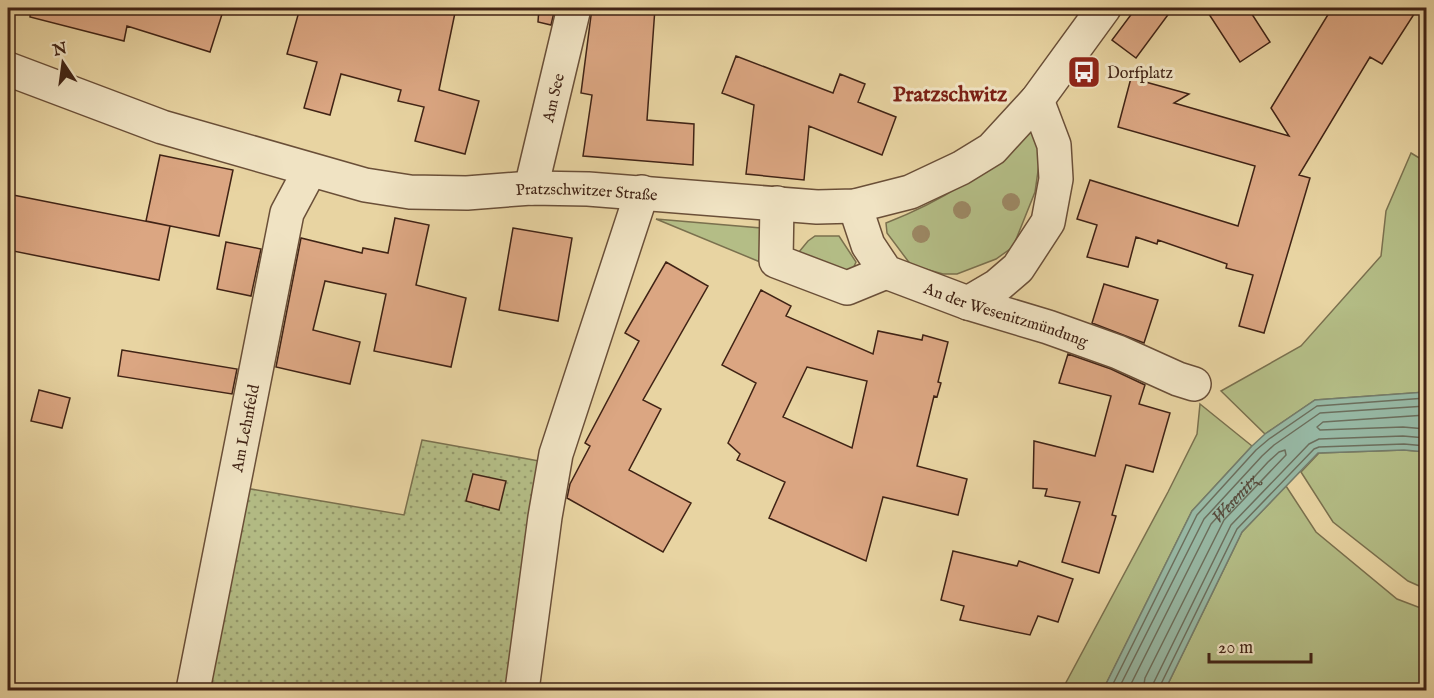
<svg xmlns="http://www.w3.org/2000/svg" width="1434" height="698" font-family="'IM FELL English',serif">
	<style>
		.green { fill: #b4bd86; stroke: #7a704e; stroke-width: 1.5 }
		.garden { fill: url(#garden-dots); stroke: #7a704e; stroke-width: 1.5 }
		.water { fill: #97b8a4; stroke: #747c6b; stroke-width: 1.5 }
		.lines { fill: none; stroke-linecap: round; stroke-linejoin: round }
		.shore { stroke: #6c6e5c; stroke-width: 1.5 }
		.building { fill: #dba682; stroke: #402315; stroke-width: 1.5; fill-rule: evenodd }
		.minor-casing { stroke: #6a4f38; stroke-width: 36 }
		.minor { stroke: #f0e3c3; stroke-width: 33 }
		.tree { fill: #9c8864 }
		.labels { text-anchor: middle; stroke-width: 6; stroke-linejoin: round; paint-order: stroke }
		.poi-label { font-size: 16px; fill: #402315; stroke: #f0e3c3; text-anchor: start }
		.street-label { font-size: 16px; fill: #402315; stroke: #f0e3c3 }
		.water-label { font-size: 18px; font-style: italic; fill: #564839; stroke: #f0e3c3 }
		.district-label { font-size: 22px; font-weight: bold; fill: #7a1f14; stroke: #f0e3c3 }
	</style>
	<defs>
		<pattern id="garden-dots" width="8" height="8" patternUnits="userSpaceOnUse" patternTransform="scale(1.5)"><rect width="8" height="8" fill="#b4bd86"/><path d="M2 2h.1M6 6h.1" fill="none" stroke="#94996c" stroke-width="1.8" stroke-linecap="round"/></pattern>
	</defs>
	<rect width="100%" height="100%" fill="#e8d4a2"/>
	<filter id="stains"><feTurbulence type="fractalNoise" baseFrequency=".00333" numOctaves="4"/><feColorMatrix values="0 0 0 0 .2 0 0 0 0 .09 0 0 0 0 .02 0 0 0 .5 -.17"/></filter>
	<radialGradient id="worn" r=".72"><stop offset=".6" stop-color="#630" stop-opacity="0"/><stop offset="1" stop-color="#630" stop-opacity=".3"/></radialGradient>
	<path class="green" d="M1030 132 1038 140 1040 157 1035 192 1013 247 996 259 957 274H943L911 265 887 233 886 223C945 200 983 174 1030 132Z
		M1411 153 1426 162V392L1315 400 1265 434 1221 391 1301 346 1381 256 1386 211Z
		M656 219 761 228 765 264Z
		M815 236H839L856 262 848 280 794 258 808 241Z
		M1200 404 1252 446 1192 511 1103 690H1062L1168 492 1197 434Z
		M1404 450 1426 452V589L1408 581 1333 522 1301 472 1319 453Z
		M1286 486 1316 532 1397 599 1426 610V690H1165L1242 532Z"/>
	<path class="garden" d="M422 440 545 462 513 690H201L239 487 404 515Z"/>
	<path class="water" d="M1426 392V452L1404 450 1318 453 1242 532 1165 690H1103L1192 511 1252 446 1265 434 1315 400Z"/>
	<g class="lines">
		<g class="shore">
			<path d="M1426 415 1323 422 1317 427 1320 430 1403 427 1426 429"/>
			<path d="M1110 690 1197 515 1256 450 1269 439 1317 406 1426 398"/>
			<path d="M1118 690 1204 519 1262 456 1274 445 1320 413 1426 406"/>
			<path id="s1" d="M1128 690 1211 524 1268 462 1279 452 1285 450 1286 455 1224 520 1145 678 1143 690"/>
			<path d="M1152 690 1154 682 1231 525 1309 444 1319 439 1403 436 1426 438"/>
			<path d="M1160 690V686L1237 529 1314 449 1319 447 1404 444 1426 446"/>
		</g>
	</g>
	<path class="building" d="M31 8H224L210 52 127 26 124 41 30 17Z
		M300 8H456L439 90 479 101 465 154 415 141 424 107 398 101 401 90 341 74 330 115 304 108 317 62 287 54Z
		M539 8H555L551 25 538 22Z
		M592 8H655L647 120 694 124 693 165 583 156 592 95 581 93Z
		M1136 8H1173L1136 58 1112 40Z
		M1205 8H1248L1270 42 1240 62Z
		M1332 8H1418L1382 64 1370 57 1299 175 1310 178 1264 333 1239 326 1253 275 1226 268 1227 264 1158 240 1157 244 1136 237 1128 267 1087 257 1097 225 1077 219 1090 180 1238 226 1255 166 1118 127 1131 78 1189 94 1174 103 1289 136 1271 108Z
		M736 56 833 93 840 74 865 84 858 102 896 117 882 155 809 126 804 180 746 174 754 105 722 93Z
		M160 155 233 170 219 236 146 221Z
		M8 194 170 226 159 280 8 250Z
		M395 218 429 225 416 285 466 298 451 367 374 351 386 294 325 281 313 330 360 342 350 384 276 367 301 238 362 253 363 248 388 253Z
		M513 228 572 238 558 321 499 310Z
		M226 242 261 249 251 296 217 289Z
		M666 262 708 286 643 400 661 409 629 470 691 503 663 552 567 498 570 484 590 446 585 443 639 341 625 333Z
		M1104 284 1158 300 1144 343 1092 323Z
		M761 290 791 306 786 316 873 354 878 331 922 340 923 335 948 342 938 382 941 383 937 397 934 396 917 466 967 479 958 515 883 497 866 561 769 518 785 482 737 460 740 454 728 443 756 383 722 365ZM807 367 867 381 852 448 783 417Z
		M122 350 237 369 232 394 118 376Z
		M1068 354 1111 369 1145 385 1139 404 1170 413 1153 472 1126 465 1112 515 1116 516 1099 573 1062 562 1080 502 1045 496 1047 489 1033 488 1034 441 1095 456 1111 396 1059 383Z
		M39 390 70 398 62 428 31 421Z
		M473 474 506 481 499 510 466 501Z
		M953 551 1017 566 1019 561 1073 579 1058 622 1038 616 1030 635 960 620 964 606 941 600Z"/>
	<g class="lines">
		<g class="minor-casing">
			<g id="minor">
				<path id="s2" d="M8 69 162 127 365 185 410 192 467 193 531 188 588 189 817 207 855 206 910 192 961 168 992 149 1037 100 1104 8"/>
				<path id="s3" d="M531 188 574 8"/>
				<path d="M777 203 776 261 847 288 886 272"/>
				<path id="s4" d="M855 206 868 245 886 272 968 303 1048 327 1118 352 1178 379 1194 384"/>
				<path d="M968 303 997 286 1018 268 1048 222 1056 179 1054 145 1037 100"/>
				<path id="s5" d="M193 690 287 213 310 170"/>
				<path d="M522 690 545 517 556 454 642 192"/>
			</g>
		</g>
		<use href="#minor" class="minor"/>
	</g>
	<g class="tree">
		<circle cx="1011" cy="202" r="9"/>
		<circle cx="962" cy="210" r="9"/>
		<circle cx="921" cy="234" r="9"/>
	</g>
	<defs>
		<g id="bus-square" transform="scale(1.725)"><rect x="-9" y="-9" width="18" height="18" rx="4" fill="#8f2418" stroke="#f0e3c3"/><path d="M-5-6H5V4H4V6H2V4H-2V6H-4V4H-5ZM-3.5-4V0h7V-4ZM-3.5 1.2v1.5H-2V1.2ZM2 1.2v1.5H3.5V1.2Z" fill="#fff"/></g>
	</defs>
	<g fill-rule="evenodd">
		<use href="#bus-square" x="1084" y="72"/>
	</g>
	<g class="labels">
		<g class="poi-label">
			<text x="1107" y="78">Dorfplatz</text>
		</g>
		<g class="street-label">
			<text dy="6" stroke="none"><textPath href="#s3" startOffset="93">Am See</textPath></text>
			<text dy="6" stroke="none"><textPath href="#s2" startOffset="598">Pratzschwitzer Straße</textPath></text>
			<text dy="6" stroke="none"><textPath href="#s4" startOffset="201">An der Wesenitzmündung</textPath></text>
			<text dy="6" stroke="none"><textPath href="#s5" startOffset="267">Am Lehnfeld</textPath></text>
		</g>
		<g class="water-label">
			<text dy="6" stroke="none"><textPath href="#s1" startOffset="220">Wesenitz</textPath></text>
		</g>
		<g class="district-label">
			<text x="950" y="101">Pratzschwitz</text>
		</g>
	</g>
	<rect width="1434" height="698" fill="none" stroke="#e8d4a2" stroke-width="30"/>
	<rect x="9" y="9" width="1416" height="680" fill="none" stroke="#402315" stroke-width="3"/>
	<rect x="15" y="15" width="1404" height="668" fill="none" stroke="#402315" stroke-width="1.5"/>
	<g transform="translate(63 63) rotate(347)" stroke="#f0e3c3" stroke-width="4.5" paint-order="stroke">
	<path d="M0-4.5L10 22L0 15L-10 22Z" fill="#402315"/>
	<text y="-9" font-size="16" font-weight="bold" text-anchor="middle" fill="#402315">N</text>
	</g>
	<path d="M1209 653v9h102v-9" fill="none" stroke="#402315" stroke-width="3"/>
	<text x="1218" y="653" font-size="18" fill="#402315" stroke="#f0e3c3" stroke-width="4.5" paint-order="stroke">20 m</text>
	<rect width="100%" height="100%" filter="url(#stains)"/>
	<rect width="100%" height="100%" fill="url(#worn)"/>
</svg>
